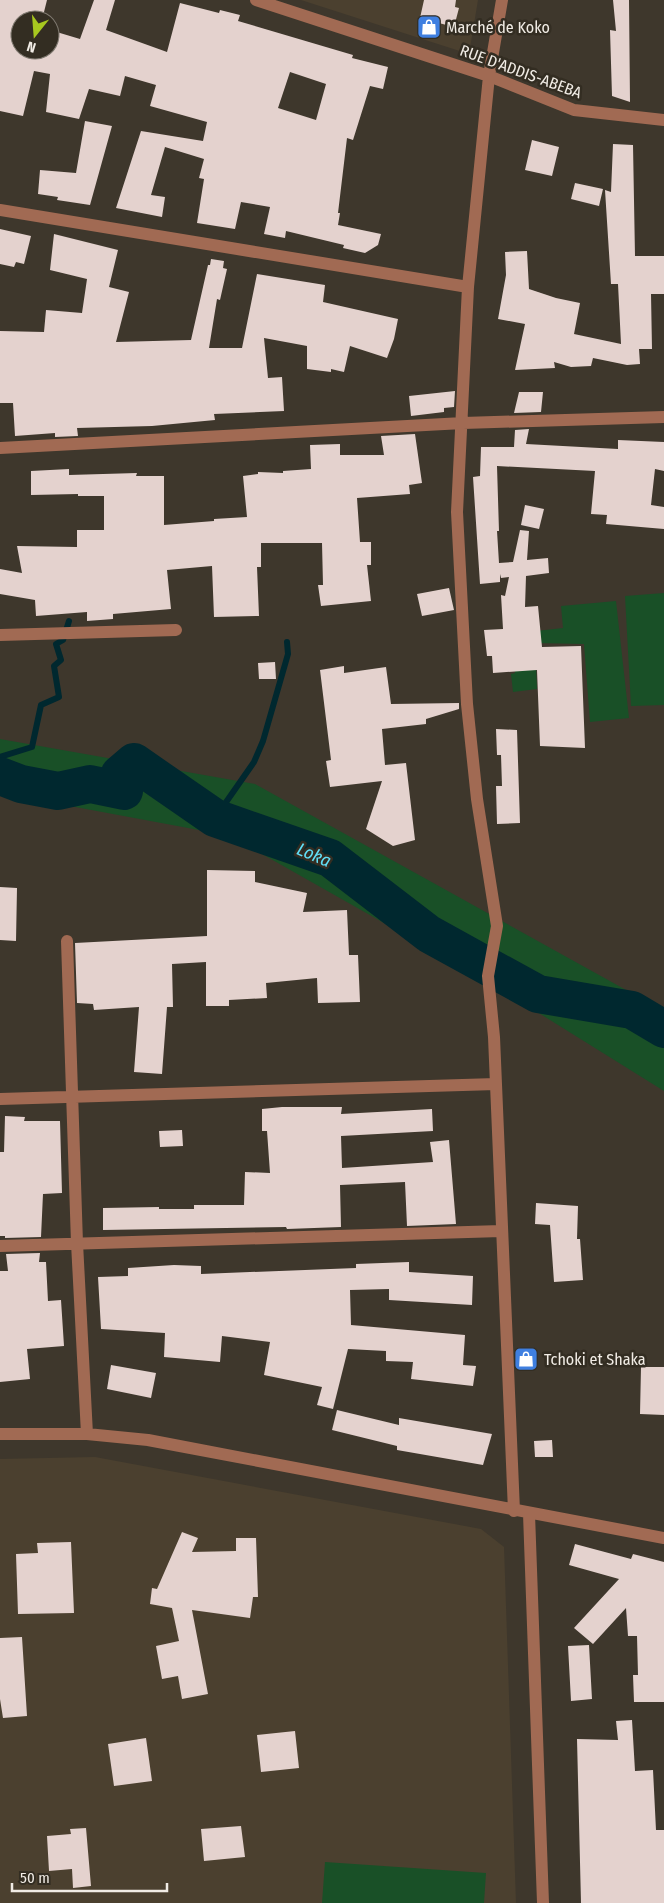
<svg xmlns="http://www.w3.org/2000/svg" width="664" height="1903" font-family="'Fira Sans Condensed',sans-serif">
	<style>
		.built { fill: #4b402f }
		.green { fill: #195027 }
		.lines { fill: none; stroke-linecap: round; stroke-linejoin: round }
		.stream { stroke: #00282f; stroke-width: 6 }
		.river { stroke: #00282f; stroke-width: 38 }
		.building { fill: #e4d2ce; fill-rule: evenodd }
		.minor { stroke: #a16a53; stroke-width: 12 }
		.labels { text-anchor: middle; stroke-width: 5; stroke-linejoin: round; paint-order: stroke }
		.poi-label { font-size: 16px; fill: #f1ece5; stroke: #332d22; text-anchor: start }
		.street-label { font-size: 16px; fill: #f1ece5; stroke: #332d22 }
		.water-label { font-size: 18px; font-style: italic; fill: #61dff6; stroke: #332d22 }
	</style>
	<rect width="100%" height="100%" fill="#3e372c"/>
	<path class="built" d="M301 0H478L469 54Z
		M95 1457 481 1529 504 1547 516 1903H0V1459Z"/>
	<path class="green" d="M664 593V705L631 706 625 596Z
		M616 601 629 718 590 722 584 644 535 643 537 689 513 692 511 674 515 673 514 657 536 631 563 628 561 606Z
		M0 739 255 784 664 1011V1091L497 987 262 854 215 833 0 793Z
		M325 1862 486 1873 484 1903H322Z"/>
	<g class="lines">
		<path class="stream" d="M0 757 32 747 41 705 59 697 54 666 61 660 56 644 63 640 69 621
			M215 818 254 762 263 741 288 654 287 642"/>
		<path class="river" d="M0 776 21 784 58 791 90 784 124 791 120 774 134 762 215 818 330 858 429 934 538 994 632 1010 664 1029"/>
	</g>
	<path class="building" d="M0 0H47L42 20H20V50H50V30L80 39 94 0H115L106 30 167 52 180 3 219 13 220 10 240 15 238 21 353 55 352 58 388 67 383 89 370 86 353 140 347 138 338 213H340L338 225 381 234 378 245 365 253 343 248 344 245 286 231 285 238 264 234 270 207 241 202 235 229 197 223 204 179 199 178 204 159 165 147 151 195 165 197 162 217 116 208 141 131 203 141 207 122 150 106 156 85 125 76 120 96 89 89 79 119 46 112 50 74 34 71 23 116 0 111ZM290 72 326 84 316 120 278 108Z
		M424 0H456L455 7 459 8 454 27 420 18Z
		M613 0H629L630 102 612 96 610 30 616 31Z
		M85 121 112 126 90 205 57 200 58 197 38 194 40 170 76 173Z
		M532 140 559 147 552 176 525 170Z
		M613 144 633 145 635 256H664V294H651L652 349H639L640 364 627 365 593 358 591 366 571 367 554 362 555 368 515 370 525 324 498 319 506 275 505 252 527 251 529 289 556 298 580 303 574 334 621 344 618 284H611L605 190 611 192Z
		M575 183 603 189 599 206 571 199Z
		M0 229 31 236 24 264 16 262 14 267 0 264Z
		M54 234 118 250 109 287 129 292 116 342 191 340 208 265H210L211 259 224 261 223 268 227 269 220 300 217 299 209 348H242L257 274 325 285 323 302 398 319 394 339 387 358 350 346 344 372 331 369V372L307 369V346L264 338 268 378 282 377 284 411 214 414 215 420 152 426 77 428 78 436 55 437V433L15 436 13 403H0V331L44 332 46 310 82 313 87 279 50 270Z
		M455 391 454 407 444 408V412L411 416 409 396Z
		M519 392H543L541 412 514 413Z
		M529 429 526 444 618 449V440L664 442V471L655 469 651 505 664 507V529L606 524 607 515 591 514 595 471 497 466 499 531H497L499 563 513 562 520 530 529 531 527 560 548 558 549 573 526 576 525 607 538 606 542 647 581 646 585 748 540 746 537 670 493 673 492 656H487L484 630 503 629 501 595 505 596 509 577 501 578 500 574V582L480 584 473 477 480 476 481 447H514L515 430Z
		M415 434 422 483 409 485 410 494 357 498 360 542H371V565H367L371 601 321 606 318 585H323L322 543H261V567H257L259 616 214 617 212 566 167 570 171 609 113 614V619L87 621V612L36 616 35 600 0 594V569L22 573 17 546 77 547V530H104V496H78V494L31 495V471L69 469V475L137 473 136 476H164V525L214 521V519L247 517 243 476 258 474V472L283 473V471L311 469 310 445 340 444V455H384L381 436Z
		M525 505 544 509 539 529 521 525Z
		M449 588 454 610 422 616 417 594Z
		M275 662 276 679H259L258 663Z
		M344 666V673L386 667 391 704 459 703V709L426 719V724L382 729 385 765 406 763 415 840 393 846 366 829 382 781 330 787 326 761 331 760 320 670Z
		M496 729 517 730 520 823 497 824 496 786H502L501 755H497Z
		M207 870 255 871V882L307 893 303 912 347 910 349 955H358L360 1002 318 1003 317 978 266 983 267 998 229 1000V1006H206V962L172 964 173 1007H167L162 1074 134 1072 139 1007 94 1010 93 1004 77 1003 75 943 207 936Z
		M0 887 17 888 16 941 0 940Z
		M282 1107H342L341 1114 432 1109 433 1131 341 1136 342 1168 433 1162 430 1142 449 1140 456 1224 407 1226 405 1182 340 1185 341 1227 287 1229 286 1227 103 1230V1208L159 1207V1209H194V1205H244L245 1172 270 1173 267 1131H262V1109Z
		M5 1116 25 1117 24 1121H60L62 1193 43 1194 41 1237 5 1238V1236H0V1152H4Z
		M182 1130 183 1146 160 1147 159 1131Z
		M536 1203 578 1206 577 1239H580L583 1280 554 1282 550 1225 535 1224Z
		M40 1253 39 1262H46L48 1301 61 1300 64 1346 27 1349 30 1379 0 1382V1271H8L6 1254Z
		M409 1262V1272L473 1276 472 1305 389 1300V1289L350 1290 351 1325 465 1335 463 1365 476 1366 473 1386 411 1379 413 1362 386 1361V1351L348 1349 333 1409 317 1405 322 1387 264 1375 270 1342 222 1336 220 1362 164 1357 165 1333 101 1329 98 1277 128 1276V1268L174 1265 201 1266V1274L356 1268V1264Z
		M111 1365 156 1373 151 1398 107 1389Z
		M641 1367H664V1415L640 1414Z
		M337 1410 399 1425V1418L492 1434 483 1465 397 1450V1446L332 1430Z
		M552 1440 553 1457H535L534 1441Z
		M182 1532 198 1538 192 1552 236 1551V1538H256L258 1597H253L250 1618 192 1610 208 1694 182 1699 178 1676 162 1679 156 1646 179 1641 172 1608 150 1604 152 1588 157 1589Z
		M71 1542 74 1613 18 1614 16 1554 38 1553 37 1543Z
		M575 1544 631 1559 633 1554 664 1562V1702H634L633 1675H638L637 1636H628L626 1608 593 1644 574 1628 619 1579 569 1565Z
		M22 1637 27 1716 3 1718 0 1699V1638Z
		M589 1645 592 1699 571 1701 568 1646Z
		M632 1720 635 1771 653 1770 656 1830H664V1903H581L577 1739 618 1740 616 1721Z
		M295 1731 299 1768 261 1772 257 1735Z
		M146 1738 152 1781 114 1786 108 1744Z
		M241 1826 245 1857 204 1861 201 1829Z
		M86 1828 91 1886 73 1888 72 1869 49 1871 47 1836 71 1834 70 1829Z"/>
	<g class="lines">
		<path class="minor" d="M256 0 489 76 574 110 664 120
			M502 0 489 76 468 287 457 512 467 704 477 799 497 926 488 976 494 1037 514 1511
			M0 210 468 287
			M0 448 463 423 664 417
			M0 635 176 630
			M67 941 77 1243 87 1434
			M0 1099 496 1084
			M0 1246 501 1231
			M0 1434H87L148 1440 664 1538
			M529 1514 543 1903"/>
	</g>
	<defs>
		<g id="shop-square" transform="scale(1.25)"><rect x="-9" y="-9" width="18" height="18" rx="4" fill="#3f7fe0" stroke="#332d22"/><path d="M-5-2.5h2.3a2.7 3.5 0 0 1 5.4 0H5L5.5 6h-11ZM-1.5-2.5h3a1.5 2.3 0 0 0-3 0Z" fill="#fff"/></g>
	</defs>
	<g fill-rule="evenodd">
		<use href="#shop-square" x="429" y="27"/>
		<use href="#shop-square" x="526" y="1359"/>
	</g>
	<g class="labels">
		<g class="poi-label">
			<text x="446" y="33">Marché de Koko</text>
			<text x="544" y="1365">Tchoki et Shaka</text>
		</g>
		<g class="street-label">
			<text transform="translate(521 71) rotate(20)" y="6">RUE D'ADDIS-ABEBA</text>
		</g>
		<g class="water-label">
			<text transform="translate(314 855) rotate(23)" y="6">Loka</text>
		</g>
	</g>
	<g transform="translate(35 35) rotate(197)"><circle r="24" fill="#332d22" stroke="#7f7970"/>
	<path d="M0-4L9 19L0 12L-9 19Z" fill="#a7c81f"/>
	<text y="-8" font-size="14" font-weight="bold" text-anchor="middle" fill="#f1ece5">N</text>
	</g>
	<path d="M12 1883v8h155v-8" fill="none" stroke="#f1ece5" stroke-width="2.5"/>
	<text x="20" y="1883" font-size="15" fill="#f1ece5" stroke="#332d22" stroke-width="4" paint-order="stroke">50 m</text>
</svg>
